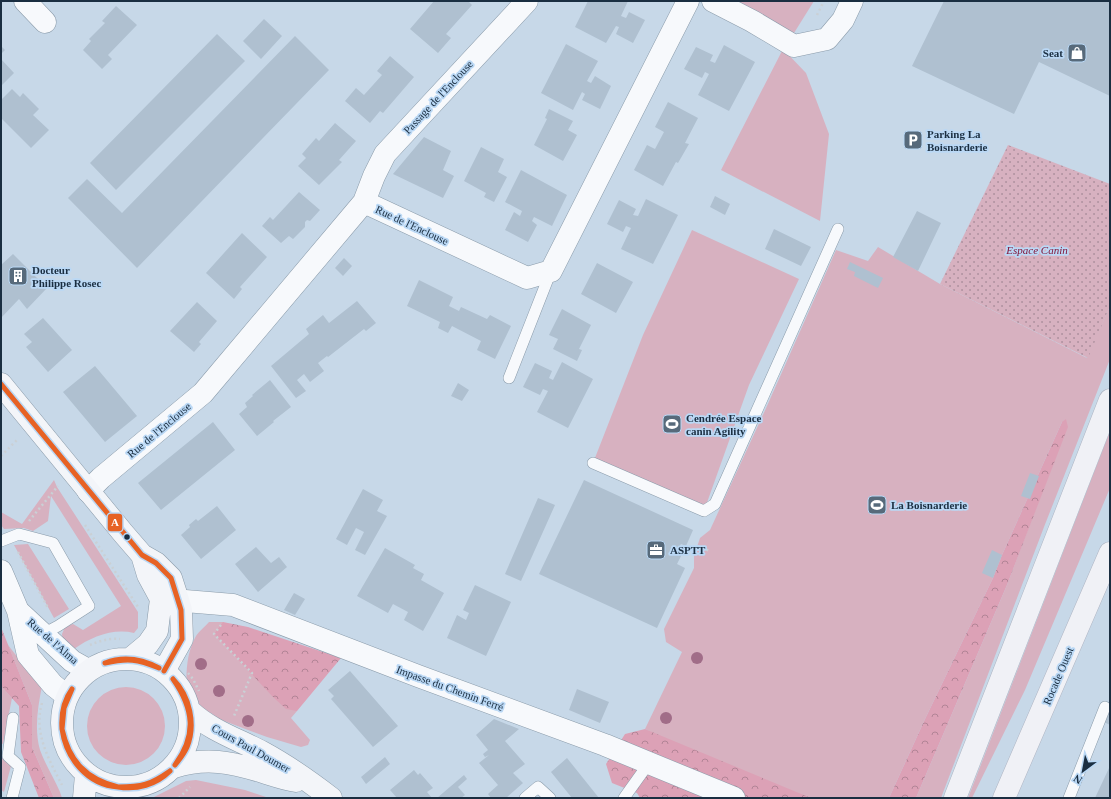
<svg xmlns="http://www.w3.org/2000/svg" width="1111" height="799" font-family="Georgia,serif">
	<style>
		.grass { fill: #d7b1c0 }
		.forest { fill: url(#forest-crowns) }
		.park { fill: url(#park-dots) }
		.building { fill: #afc0d0 }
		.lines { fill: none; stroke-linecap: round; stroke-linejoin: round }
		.lane-casing { stroke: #8a9baa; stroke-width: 12 }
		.street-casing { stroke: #8a9baa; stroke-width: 23 }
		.secondary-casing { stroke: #8a9baa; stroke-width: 23 }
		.primary-casing { stroke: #afb5c3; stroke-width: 23 }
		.path { stroke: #cad0d5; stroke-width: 2.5; stroke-dasharray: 2 3; stroke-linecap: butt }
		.lane { stroke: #f7f9fc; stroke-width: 11 }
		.street { stroke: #f7f9fc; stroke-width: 22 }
		.secondary { stroke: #f3f5f9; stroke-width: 22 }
		.primary { stroke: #f0f1f6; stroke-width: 22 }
		.bus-1-casing { stroke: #bad8f5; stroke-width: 8 }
		.bus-1 { stroke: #e76224; stroke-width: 5 }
		.tree { fill: #a16d88 }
		.bus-dot { fill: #1a2e41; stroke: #bad8f5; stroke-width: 1.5 }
		.labels { text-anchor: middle; stroke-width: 3.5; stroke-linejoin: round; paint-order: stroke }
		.poi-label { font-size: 11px; font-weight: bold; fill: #1a2e41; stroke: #bad8f5; text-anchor: start }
		.street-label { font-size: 11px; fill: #1a2e41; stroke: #bad8f5 }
		.park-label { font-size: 11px; font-style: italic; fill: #821539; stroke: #bad8f5 }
		.line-badge { stroke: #bad8f5; stroke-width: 1.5 }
		.badge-label { font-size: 11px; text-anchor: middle; font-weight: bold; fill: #fff }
	</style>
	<defs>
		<pattern id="forest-crowns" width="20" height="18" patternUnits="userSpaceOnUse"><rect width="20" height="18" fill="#dca1b6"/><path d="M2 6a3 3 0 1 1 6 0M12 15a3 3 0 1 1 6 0" fill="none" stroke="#b28496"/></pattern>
		<pattern id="park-dots" width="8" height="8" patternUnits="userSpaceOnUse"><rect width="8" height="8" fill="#d7b1c0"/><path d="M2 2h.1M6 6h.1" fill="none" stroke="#ae909e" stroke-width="1.8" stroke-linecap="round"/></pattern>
	</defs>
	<rect width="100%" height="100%" fill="#c7d8e8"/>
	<path class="grass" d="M731 1H814L794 33Z
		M783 49 806 73 829 134 820 221 721 170Z
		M692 230 799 279 749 385 704 511 593 463 643 335Z
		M878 247 940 284 1087 358 1110 306V359L1044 527 941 798H916L1007 585 1067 427 1062 422 1002 555 993 578 925 719 889 798H777L645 729 682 652 666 642 664 629 694 568V556L700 538 710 530 767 406 836 250 868 261Z
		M1110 431V488L1025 690 972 798H968Z
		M54 480 57 487 138 612V628L134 633C113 628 91 637 74 649L63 641 62 634 65 627 73 624 83 630 121 606 51 496 48 521 33 531 24 528 4 529 1 525V512L22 524Z
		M28 544 69 609 54 618 14 545Z
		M209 622H223L297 711 291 718 310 740 308 745 301 747 267 737 219 719 211 713 206 719 188 705C186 683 184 657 196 636 199 631 205 627 209 622Z
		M8 645 37 682 42 686C38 706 34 729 40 750 45 764 54 778 60 792L62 798H54L32 747V705Z
		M1 686 12 698 3 744 1 743Z
		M87 726a39 39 0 1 1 78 0a39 39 0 1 1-78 0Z
		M1 757 11 766 4 792 1 790Z
		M196 780 245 790 269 798H152L186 781Z"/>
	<path class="forest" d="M1066 419 1068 427 1007 585 916 798H889L925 719 993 578 1002 555 1062 422Z
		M223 622 248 627 341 658 297 711 286 709 273 697 214 634Z
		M1 627 32 705V747L54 798H39L21 752 19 706 1 686Z
		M645 729 811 798H640L637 793 612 783 606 764 625 734Z"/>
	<path class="park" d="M1008 145 1110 184V306L1088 358 940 284Z"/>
	<path class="building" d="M434 1H468L472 5 446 34 451 38 438 53 410 29Z
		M588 1H628L621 16 626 18 629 12 645 20 633 43 616 34 619 27 616 26 606 43 575 27Z
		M944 1H1110V96L1039 62 1014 114 912 66Z
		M116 6 137 25 108 55 112 59 102 69 83 50 91 41 89 39 105 23 102 21Z
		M264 19 282 36 261 59 243 41Z
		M217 34 245 61 116 190 90 163Z
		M295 36 329 70 137 268 68 198 87 179 122 213Z
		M566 44 598 61 587 81 591 83 595 76 611 86 600 109 582 100 585 94 582 92 573 110 541 93Z
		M724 45 755 62 729 111 698 95 709 74 705 72 702 78 684 69 696 47 713 55 710 61 715 63Z
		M1 46 5 50 1 54Z
		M390 56 414 77 383 113 380 111 370 123 345 101 356 88 364 95 382 75 377 71Z
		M1 59 14 73 1 86Z
		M12 89 20 97 23 93 39 109 33 115 49 130 31 148 1 118V100Z
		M668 102 698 118 685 143 689 144 678 163 676 162 663 186 634 170 647 145 655 149 664 132 655 127Z
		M549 109 573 121 568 130 577 135 563 161 534 145 547 119 545 118Z
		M335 123 356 141 339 160 342 162 319 185 298 166 306 158 302 154 316 138 319 141Z
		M424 137 451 151 443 170 454 176 443 198 393 174Z
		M481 147 504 159 498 172 507 177 494 202 484 197 486 193 464 181Z
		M521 170 567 195 552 226 534 217 532 221 537 225 528 242 505 230 514 212 520 216 522 211 505 202Z
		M299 192 320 210 310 221 307 220 305 222V227L293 239 289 236 281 243 262 226 270 217 273 220Z
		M715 196 730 204 725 215 710 207Z
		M646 199 678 215 653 264 621 249 631 228 626 226 623 232 607 224 619 200 636 209 633 215 638 216Z
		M917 211 941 223 918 271 893 257Z
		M774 229 811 247 801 266 765 249Z
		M242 233 267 257 240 287 242 289 234 299 206 273Z
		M13 254 47 288 27 309 19 299 1 318V265Z
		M344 258 352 266 343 276 335 268Z
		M850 262 883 278 878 288 854 276 855 272 847 269Z
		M597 263 633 282 616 313 581 294Z
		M419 280 453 297 449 306 459 311 461 307 487 319 490 315 511 326 495 359 477 350 481 341 452 326 448 333 438 328 440 322 407 306Z
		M357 301 376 323 366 331 364 329 328 357 327 356 318 363 324 371 310 382 304 374 297 380 306 391 296 398 271 366 309 334 306 329 323 315 329 323Z
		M197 302 217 321 199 342 201 344 194 352 170 331Z
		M562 309 591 325 579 349 582 350 577 361 553 349 558 339 549 335Z
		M43 318 72 350 48 372 26 347 32 342 24 334Z
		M562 362 593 379 568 428 537 412 548 391 543 389 540 395 523 387 535 363 552 371 549 378 553 380Z
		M95 366 137 416 105 442 63 392Z
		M270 380 291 407 273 421 274 422 257 436 239 414 247 407 245 403 253 396 252 395Z
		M458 383 469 390 462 401 451 396Z
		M213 422 235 450 161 510 138 483Z
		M1030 473 1039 476 1030 499 1021 496Z
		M584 480 693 530 686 546 681 544 677 550 683 552 677 564 685 568 657 628 539 574Z
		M363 489 383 500 377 511 387 516 365 555 355 550 364 532 356 528 347 545 336 539Z
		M538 498 555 505 521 581 505 574Z
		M217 506 236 530 201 559 181 535 190 527 189 525 196 519 198 521Z
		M256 547 271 563 279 557 287 567 258 592 235 564Z
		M385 548 415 565 413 568 424 574 421 580 444 593 423 631 404 620 408 612 393 604 388 613 357 596Z
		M992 550 1002 555 993 578 982 573Z
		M475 585 511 602 486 656 447 638 457 615 466 620 469 613 463 610Z
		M294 593 305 599 295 615 284 610Z
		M350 671 398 726 373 747 331 699 334 696 328 690Z
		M577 689 609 702 600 723 569 710Z
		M1110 699V725L1100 720Z
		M494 719 519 729 505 741 525 764 513 773 523 783 506 798H491L488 794 498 785 479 763 489 755 485 757 483 754 488 750 476 735Z
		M385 757 390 764 366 784 361 777Z
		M567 758 599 798H572L551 772Z
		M1110 766V798H1095Z
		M414 770 418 775 420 773 433 788 427 792 432 798H397L390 790Z
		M464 775 467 779 458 787 465 795 461 798H437Z"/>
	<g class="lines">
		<g class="lane-casing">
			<path id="lane" d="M509 378 551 271
				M593 463 704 511 715 504 838 229
				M1 541 19 534 53 543 89 606 58 626 43 634
				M12 798 20 767 8 756 13 718
				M525 798 538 787 550 798
				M624 798 649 763
				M1069 798 1105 707"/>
		</g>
		<g class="street-casing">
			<path id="street" d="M25 1 45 22
				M713 1 752 21 794 46 827 39 843 20 852 1
				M364 202 527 278 551 271 688 1
				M88 491 101 478 203 393 364 202 374 176 385 154 527 1
				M1 571 18 611 28 655 53 685 67 696
				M161 599 233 605 418 676 605 745 734 798
				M18 611 72 661 88 670"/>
		</g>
		<g class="secondary-casing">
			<path id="secondary" d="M1 384 123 533 142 555 156 563 171 578 178 600 181 610 182 639 164 671
				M62 723a64 64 0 1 1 128 0a64 64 0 1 1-128 0Z
				M130 659 148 644 157 631 161 599 148 575 142 555
				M190 711C210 730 237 739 262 752 286 765 309 781 331 798
				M174 767C206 757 231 762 263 772 273 775 284 779 296 781
				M84 798 86 775"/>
		</g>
		<g class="primary-casing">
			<path id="primary" d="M955 798 1110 400
				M1004 798 1110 553"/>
		</g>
		<path class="path" d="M817 15 824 1
			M1 456 18 439
			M29 521 58 486
			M85 525 138 607
			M697 546 710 551
			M18 552 48 608
			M221 625 214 634 252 673 234 716
			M90 645C99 641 110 638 120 639
			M188 673 193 679 199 691
			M42 703C33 732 49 760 62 785
			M179 798 190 787"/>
		<use href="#lane" class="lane"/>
		<use href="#street" class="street"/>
		<use href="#secondary" class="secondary"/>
		<use href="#primary" class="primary"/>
		<g class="bus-1-casing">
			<path id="bus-1" d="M1 384 142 555 156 563 171 578 181 610 182 639 164 671
				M105 663C123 656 142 659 159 668
				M105 663C128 658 137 659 159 668
				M173 679C190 696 196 725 187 747 184 754 179 760 175 765
				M173 679C194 709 197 735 175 765
				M62 729C69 761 86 779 118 787
				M62 729C66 758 87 785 118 787
				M62 729C61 715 64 700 72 689
				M62 729 64 708 72 689
				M118 787C137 790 156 785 170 771
				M118 787C142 787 150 785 170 771"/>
		</g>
		<use href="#bus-1" class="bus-1"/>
	</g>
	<g class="tree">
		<circle cx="697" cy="658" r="6"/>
		<circle cx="201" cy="664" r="6"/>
		<circle cx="219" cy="691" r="6"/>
		<circle cx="666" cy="718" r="6"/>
		<circle cx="248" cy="721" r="6"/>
	</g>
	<defs>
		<g id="shop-square" transform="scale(1)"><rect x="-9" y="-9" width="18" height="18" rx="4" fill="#576a7b" stroke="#bad8f5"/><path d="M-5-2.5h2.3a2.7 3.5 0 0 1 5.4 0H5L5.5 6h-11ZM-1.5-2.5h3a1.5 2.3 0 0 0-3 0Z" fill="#fff"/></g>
		<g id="parking-square" transform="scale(1)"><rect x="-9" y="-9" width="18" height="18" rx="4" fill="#576a7b" stroke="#bad8f5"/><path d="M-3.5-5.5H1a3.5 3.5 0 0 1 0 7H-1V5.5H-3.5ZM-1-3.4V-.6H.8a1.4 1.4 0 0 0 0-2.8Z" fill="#fff"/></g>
		<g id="building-square" transform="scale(1)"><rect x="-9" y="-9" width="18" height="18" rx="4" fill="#576a7b" stroke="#bad8f5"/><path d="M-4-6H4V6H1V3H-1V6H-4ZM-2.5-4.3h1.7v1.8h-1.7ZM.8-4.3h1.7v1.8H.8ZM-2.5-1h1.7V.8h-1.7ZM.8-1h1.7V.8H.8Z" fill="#fff"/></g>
		<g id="stadium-square" transform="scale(1)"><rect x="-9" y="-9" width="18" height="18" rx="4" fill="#576a7b" stroke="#bad8f5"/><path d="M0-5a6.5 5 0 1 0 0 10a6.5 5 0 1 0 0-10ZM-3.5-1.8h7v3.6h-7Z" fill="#fff"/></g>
		<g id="office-square" transform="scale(1)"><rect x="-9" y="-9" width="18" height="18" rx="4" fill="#576a7b" stroke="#bad8f5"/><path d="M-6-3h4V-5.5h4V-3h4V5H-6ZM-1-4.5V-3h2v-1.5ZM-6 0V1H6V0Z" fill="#fff"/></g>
	</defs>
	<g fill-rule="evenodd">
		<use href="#shop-square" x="1077" y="53"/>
		<use href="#parking-square" x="913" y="140"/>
		<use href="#building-square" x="18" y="276"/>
		<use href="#stadium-square" x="672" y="424"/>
		<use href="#stadium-square" x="877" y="505"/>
		<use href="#office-square" x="656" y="550"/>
	</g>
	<circle class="bus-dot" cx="127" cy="537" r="3.5"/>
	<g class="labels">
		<g class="poi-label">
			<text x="1063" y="57" text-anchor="end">Seat</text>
			<text x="927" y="138">Parking La<tspan x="927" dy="13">Boisnarderie</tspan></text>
			<text x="32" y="274">Docteur<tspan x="32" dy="13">Philippe Rosec</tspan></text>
			<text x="686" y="422">Cendrée Espace<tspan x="686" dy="13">canin Agility</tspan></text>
			<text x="891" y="509">La Boisnarderie</text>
			<text x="670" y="554">ASPTT</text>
		</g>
		<g class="street-label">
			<text transform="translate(438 97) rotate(-47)" y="4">Passage de l'Enclouse</text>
			<text transform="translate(412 225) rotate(25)" y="4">Rue de l'Enclouse</text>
			<text transform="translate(159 430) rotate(-40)" y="4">Rue de l'Enclouse</text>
			<text transform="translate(53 641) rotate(41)" y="4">Rue de l'Alma</text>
			<text transform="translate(1058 676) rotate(-67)" y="4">Rocade Ouest</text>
			<text transform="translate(450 688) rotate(20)" y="4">Impasse du Chemin Ferré</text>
			<text transform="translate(251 748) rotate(29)" y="4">Cours Paul Doumer</text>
		</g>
		<g class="park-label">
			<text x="1037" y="254">Espace Canin</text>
		</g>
	</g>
	<rect class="line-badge" x="107" y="513" width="16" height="19" rx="4" fill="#e76224"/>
	<g class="badge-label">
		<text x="115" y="526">A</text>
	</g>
	<rect width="1111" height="799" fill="none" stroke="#1a2e41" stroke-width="4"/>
	<g transform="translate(1083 771) rotate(212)" stroke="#bad8f5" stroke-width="3" paint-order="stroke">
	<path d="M0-3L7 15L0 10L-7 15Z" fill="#1a2e41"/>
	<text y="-6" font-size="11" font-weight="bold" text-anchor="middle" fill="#1a2e41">N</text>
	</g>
</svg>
